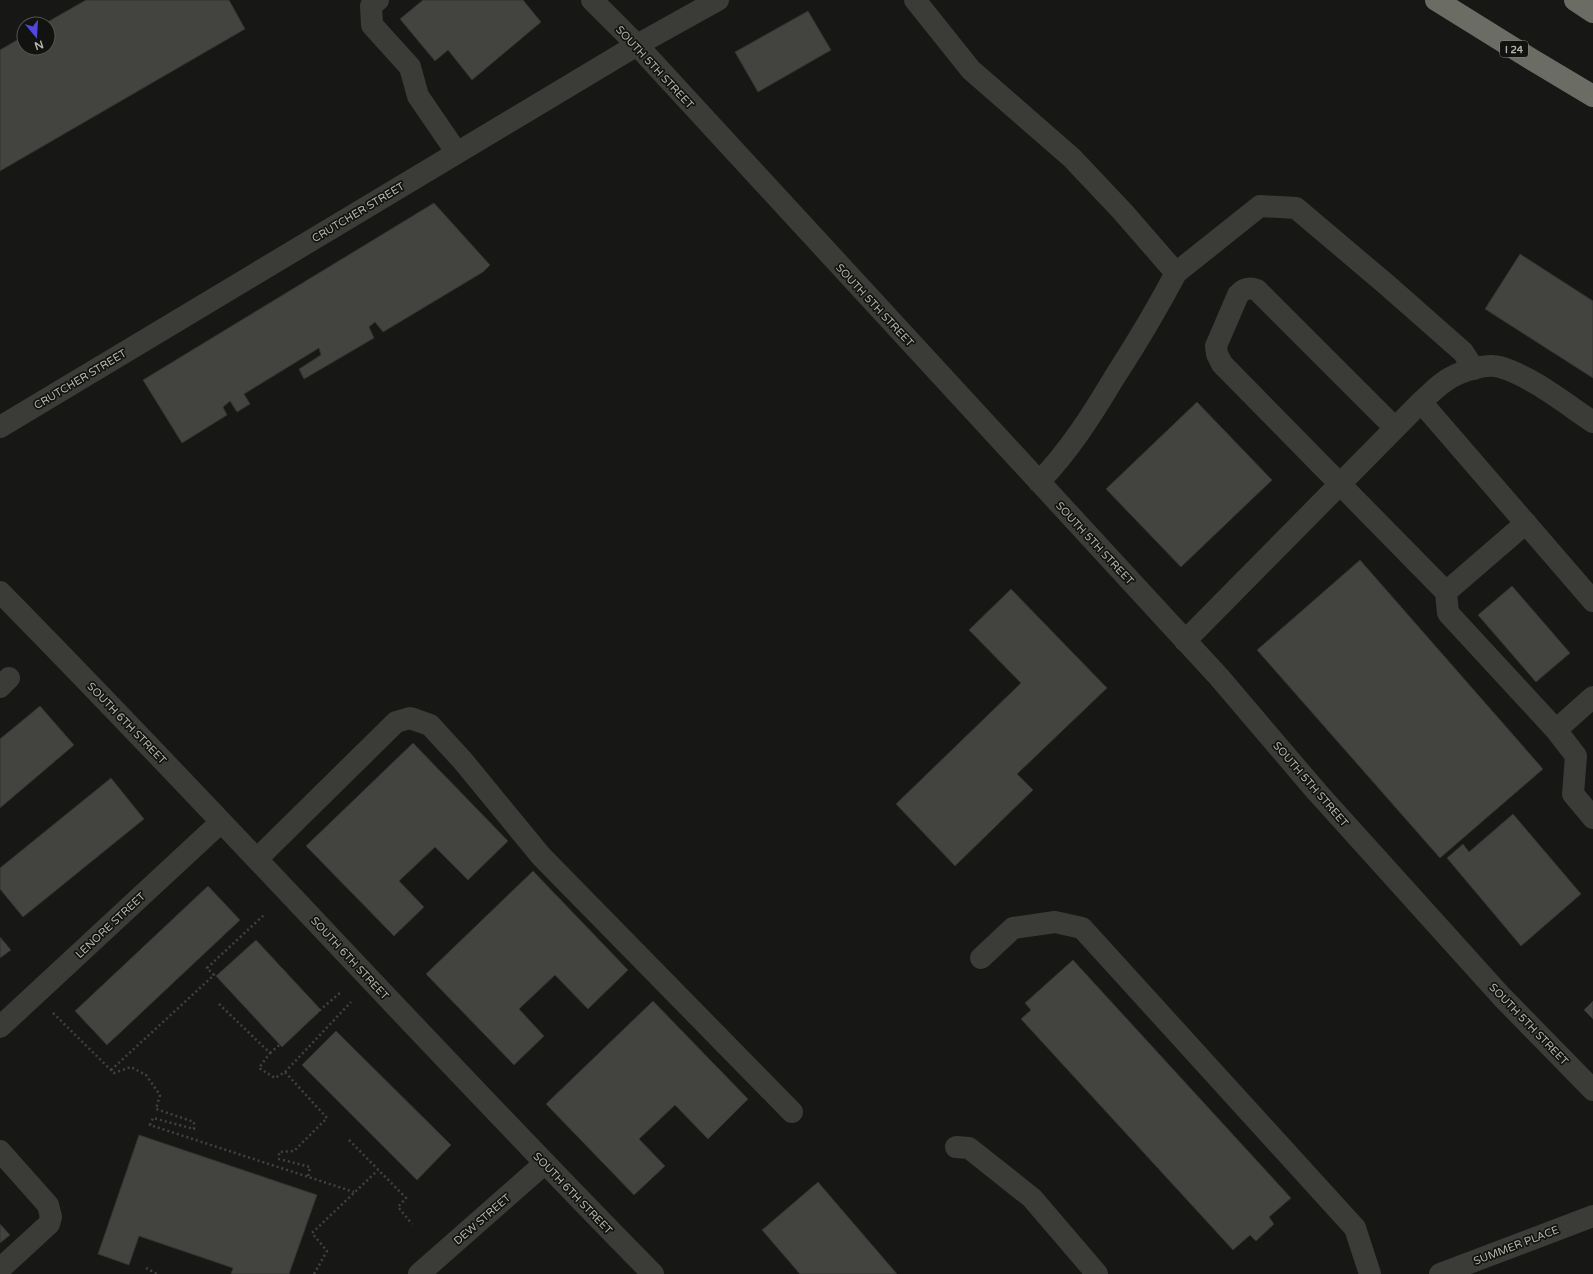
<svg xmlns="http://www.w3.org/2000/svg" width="1593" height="1274" font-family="'Varela Round',sans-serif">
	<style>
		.building { fill: #434440; stroke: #323330 }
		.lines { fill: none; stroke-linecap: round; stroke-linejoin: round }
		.path { stroke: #42433d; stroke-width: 2.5; stroke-dasharray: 2 3; stroke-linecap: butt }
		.minor { stroke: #3b3c37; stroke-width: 22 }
		.highway { stroke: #6b6c64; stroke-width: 22 }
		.labels { text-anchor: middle; stroke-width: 3.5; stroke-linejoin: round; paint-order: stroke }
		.shield { fill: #121211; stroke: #84857b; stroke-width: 1 }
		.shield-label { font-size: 10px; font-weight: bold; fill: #b5b6a9 }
		.street-label { font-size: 11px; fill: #b5b6a9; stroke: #121211 }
	</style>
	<rect width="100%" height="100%" fill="#171716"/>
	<path class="building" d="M86 0H229L245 29 0 171V50L24 36V48H48V24H44Z
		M423 0H523L541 22 472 80 448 50 435 61 400 19Z
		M808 11 831 50 758 92 735 52Z
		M434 203 490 265 483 272 383 332 375 322 369 327 374 338 304 379 299 369 321 355 319 348 244 394 250 404 237 412 230 401 223 407 227 415 182 443 143 380Z
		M1520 254 1593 301V378L1485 309Z
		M1197 402 1272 480 1181 567 1106 489Z
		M1360 560 1543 769 1440 858 1257 650Z
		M1512 586 1570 653 1536 682 1478 615Z
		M1011 589 1107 688 1017 774 1033 790 955 866 896 804 1021 683 969 630Z
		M40 706 74 745 0 808V739Z
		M413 743 508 841 468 880 435 847 399 881 424 907 394 936 306 846Z
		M111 778 144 819 23 917 0 889V868Z
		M1513 814 1581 894 1521 946 1447 858 1463 844 1469 852Z
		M533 871 628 970 588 1009 555 975 519 1009 544 1036 514 1065 426 974Z
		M208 886 240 920 107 1045 75 1011Z
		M0 937 11 950 0 958Z
		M256 940 321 1010 282 1047 216 976Z
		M1073 960 1291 1198 1269 1217 1274 1224 1256 1241 1250 1235 1233 1250 1021 1019 1031 1010 1025 1003Z
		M653 1001 748 1099 708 1139 675 1105 639 1139 665 1166 634 1195 546 1104Z
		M1593 1001V1019L1584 1010Z
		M336 1031 451 1145 417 1180 302 1065Z
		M139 1135 317 1195 289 1274H231L233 1268 139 1236 129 1265 98 1254Z
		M818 1182 897 1274H800L762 1230Z
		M0 1224 10 1235 0 1243Z"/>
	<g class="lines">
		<path class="path" d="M219 1004 270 1053 259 1068 275 1078 285 1072 327 1118 294 1151 279 1152V1159L310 1167 308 1177
			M53 1013 114 1073 131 1067 146 1075 160 1095 156 1109 194 1122V1129L153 1118 150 1125 354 1192
			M270 1053 341 992
			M111 1070 214 975 207 968 265 914
			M285 1072 351 1002
			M349 1140 406 1198 398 1207 412 1224
			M146 1268 157 1274
			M314 1274 327 1251 312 1233 378 1170"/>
		<path class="minor" d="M378 0 371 6 372 25 410 67 418 96 457 153
			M592 0 637 45 1219 677 1317 792 1502 997 1593 1090
			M915 0 971 70 1072 158 1123 212 1176 273C1157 309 1136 344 1114 378 1092 415 1069 451 1039 482
			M1176 273 1260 206 1296 208 1387 285 1463 352 1474 369
			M1421 402 1593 601
			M0 427 637 45 718 0
			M1395 428 1257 290C1249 287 1244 288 1238 295L1216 346 1217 354 1222 364 1446 592 1448 613 1556 730 1593 697
			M0 592C221 816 432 1050 653 1274
			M1446 592 1526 523
			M1185 641 1421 402C1430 394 1439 384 1450 378 1462 371 1486 363 1500 367 1531 376 1566 404 1593 422
			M0 687 9 678
			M1556 730 1576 756 1573 794 1593 818
			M257 859 396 722 410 718 430 725 463 761 541 856 792 1112
			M981 958 1013 928 1055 922 1082 928 1355 1228 1370 1274
			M0 1027 221 822
			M956 1147 969 1148 1032 1198 1097 1274
			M0 1151 48 1205 51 1217 49 1224 0 1269
			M419 1274 544 1164
			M1440 1274 1593 1216"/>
		<path class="highway" d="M1436 0 1531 59 1593 96
			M1575 0 1593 12"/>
	</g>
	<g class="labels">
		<rect class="shield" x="1500" y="41" width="28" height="16" rx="3"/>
		<g class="shield-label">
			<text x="1514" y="53">I 24</text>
		</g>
		<g class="street-label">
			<text transform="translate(655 67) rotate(47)" y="4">SOUTH 5TH STREET</text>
			<text transform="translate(358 212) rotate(-31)" y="4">CRUTCHER STREET</text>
			<text transform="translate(875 305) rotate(47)" y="4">SOUTH 5TH STREET</text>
			<text transform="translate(80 379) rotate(-31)" y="4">CRUTCHER STREET</text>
			<text transform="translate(1095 543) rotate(47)" y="4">SOUTH 5TH STREET</text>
			<text transform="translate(127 723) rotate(46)" y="4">SOUTH 6TH STREET</text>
			<text transform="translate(1311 784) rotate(49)" y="4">SOUTH 5TH STREET</text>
			<text transform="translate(110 925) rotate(-43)" y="4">LENORE STREET</text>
			<text transform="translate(350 958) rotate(47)" y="4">SOUTH 6TH STREET</text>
			<text transform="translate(1529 1024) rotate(46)" y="4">SOUTH 5TH STREET</text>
			<text transform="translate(573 1193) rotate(46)" y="4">SOUTH 6TH STREET</text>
			<text transform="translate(482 1219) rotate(-41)" y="4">DEW STREET</text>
			<text transform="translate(1516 1245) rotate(-21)" y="4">SUMMER PLACE</text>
		</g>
	</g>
	<g transform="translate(36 36) rotate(162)"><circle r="19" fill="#121211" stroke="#53544e"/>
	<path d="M0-3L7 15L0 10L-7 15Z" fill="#5148dd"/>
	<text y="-6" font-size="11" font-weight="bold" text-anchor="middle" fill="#b5b6a9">N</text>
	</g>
</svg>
